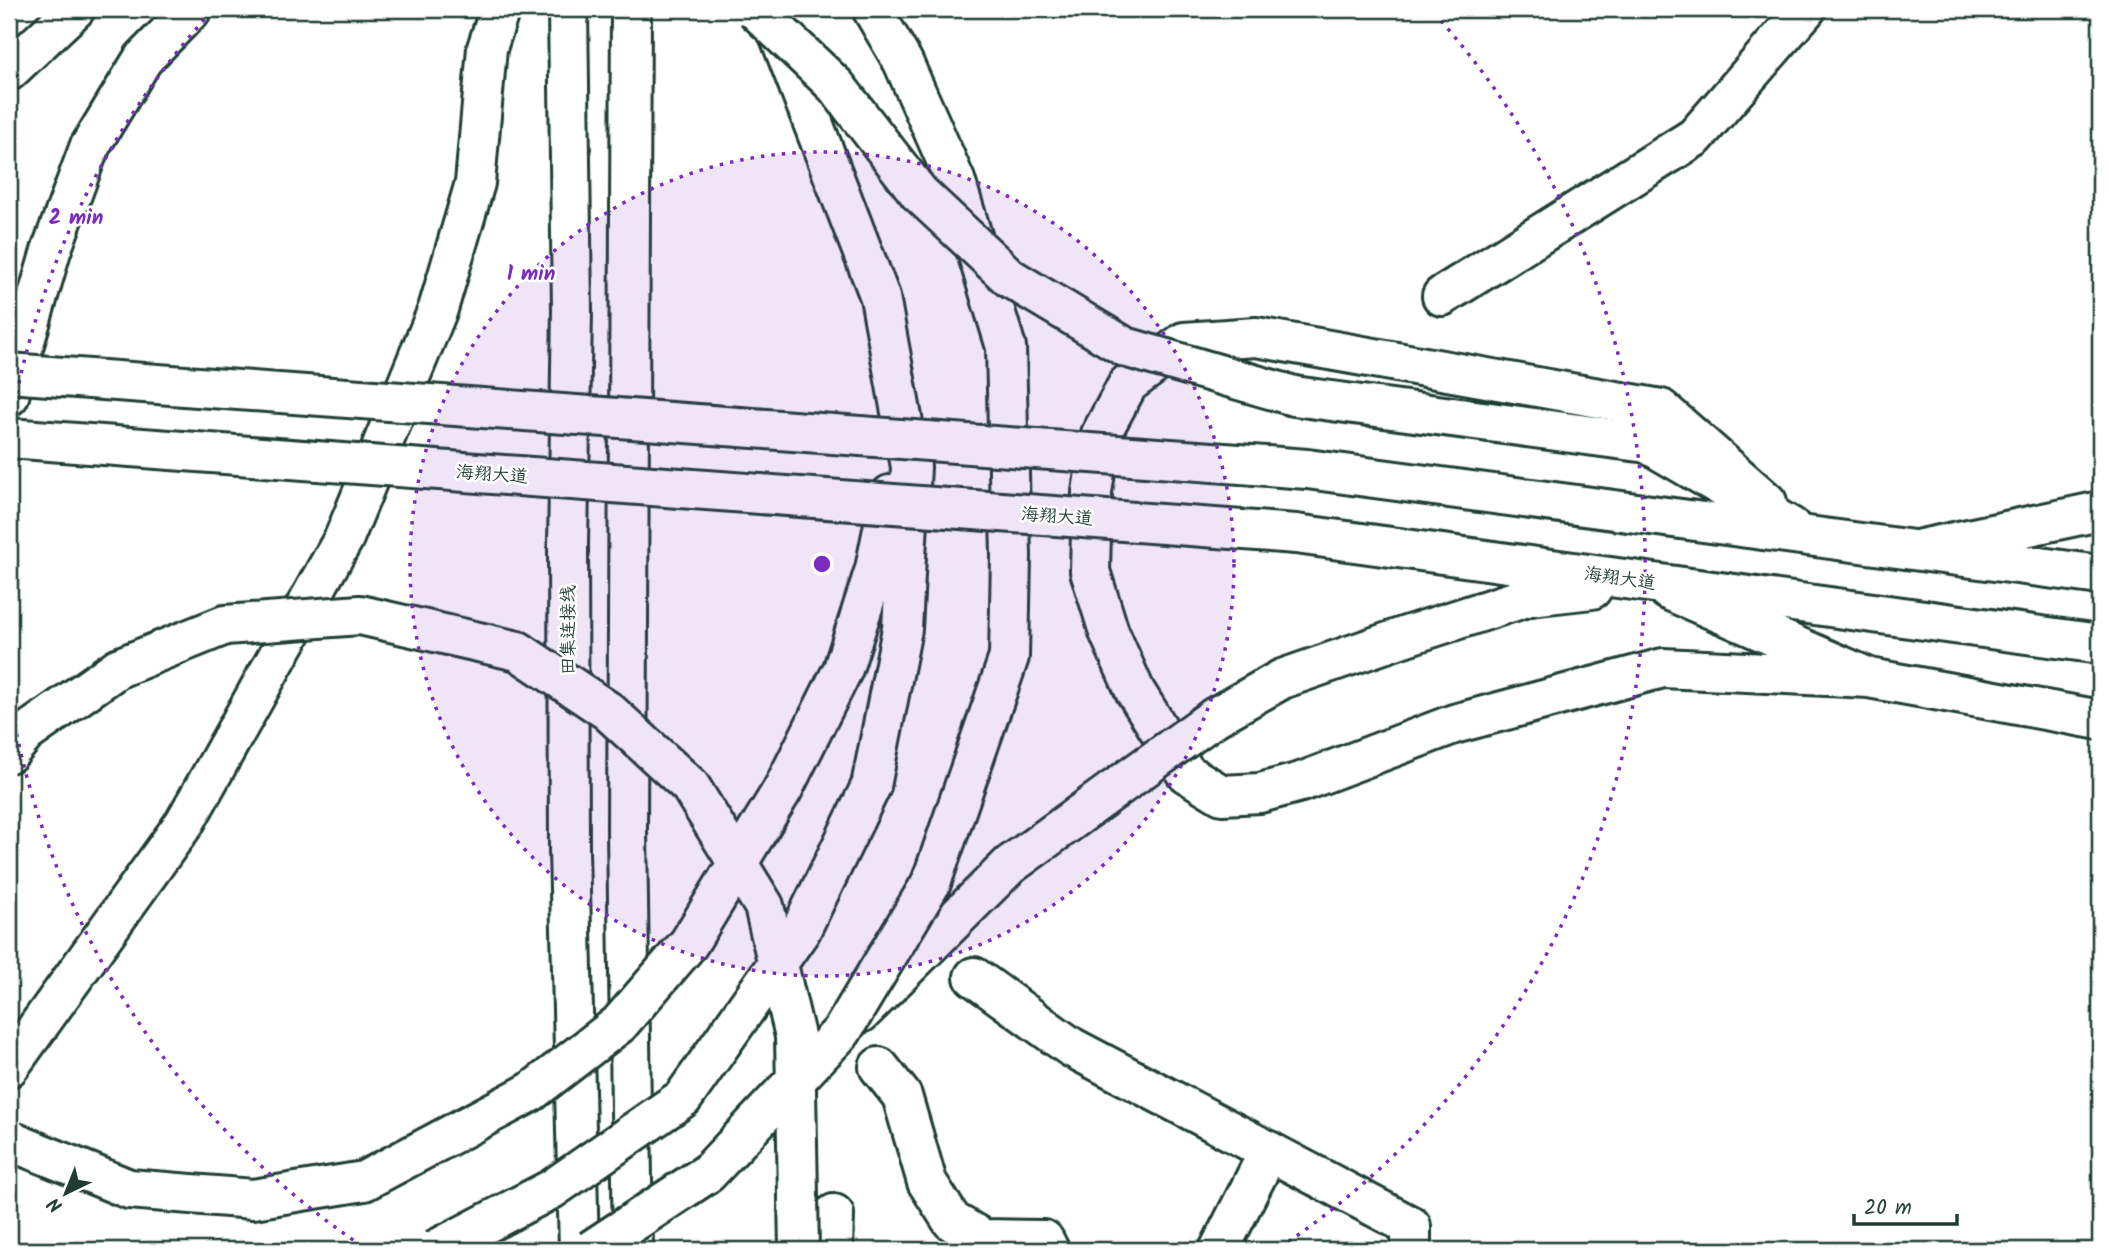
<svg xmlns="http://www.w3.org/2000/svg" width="2109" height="1259" font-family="Kalam,'LXGW WenKai TC',sans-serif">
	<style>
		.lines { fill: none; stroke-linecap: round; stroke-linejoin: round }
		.minor-casing { stroke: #1f3d34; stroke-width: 44 }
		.highway-casing { stroke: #1f3d34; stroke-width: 44 }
		.minor { stroke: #fff; stroke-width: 38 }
		.highway { stroke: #fff; stroke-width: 38 }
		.highway-bridge-casing { stroke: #1f3d34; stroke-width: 44; stroke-linecap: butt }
		.highway-bridge { stroke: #fff; stroke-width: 38 }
		.ring { fill: none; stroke: #7b2cbf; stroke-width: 3.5; stroke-dasharray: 3.5 7 }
		.labels { text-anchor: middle; stroke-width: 5; stroke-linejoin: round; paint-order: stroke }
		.street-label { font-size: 18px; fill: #1f3d34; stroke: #fff }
		.centre { fill: #7b2cbf; stroke: #fff; stroke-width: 3.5 }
		.ring-label { font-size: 21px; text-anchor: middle; font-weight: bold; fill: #7b2cbf; stroke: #fff; stroke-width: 5; stroke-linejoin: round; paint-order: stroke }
	</style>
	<rect width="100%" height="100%" fill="#fff"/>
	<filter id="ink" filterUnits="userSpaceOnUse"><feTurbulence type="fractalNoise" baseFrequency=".0143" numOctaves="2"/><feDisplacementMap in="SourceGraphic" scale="14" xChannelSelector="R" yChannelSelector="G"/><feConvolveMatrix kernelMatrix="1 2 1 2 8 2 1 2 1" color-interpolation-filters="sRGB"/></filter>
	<g filter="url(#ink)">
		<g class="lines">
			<g class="minor-casing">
				<path id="minor" d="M1442 296 1695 137 1806 9
					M1767 502 1661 409 1256 337 1184 342 1128 384 1101 434 1092 492 1090 571 1109 632 1135 691 1186 773 1222 795 1260 793 1301 782 1454 724 1663 668 1869 678
					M1921 549 2100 511
					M1668 590 1869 678 2100 720
					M974 977 1071 1047 1411 1226V1250
					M879 1067 902 1096 927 1182 952 1221 983 1239 1044 1240 1049 1250
					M833 1250 834 1214
					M1219 1250 1269 1151"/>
			</g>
			<g class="highway-casing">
				<path id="highway" d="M568 9 572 310 568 544 569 850 579 1250
					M631 9 627 830 633 1250
					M872 9 903 62 955 180 1006 347 1011 556 1009 657 931 883
					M775 24 880 297 911 467 902 629 871 786
					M9 71 75 9
					M9 396 51 251 89 148 143 59 192 9
					M1294 396 1647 443 1791 527
					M1307 469 2100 575
					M1296 534 2100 644
					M1215 717 1282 679 1406 636 1530 596 1592 589
					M9 753 26 733 118 668
					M783 789 843 669 875 569 890 495
					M861 1013 1010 865 1112 791
					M9 1067 185 822 344 538 438 309 475 183 487 48 500 9"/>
			</g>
			<use href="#minor" class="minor"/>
			<use href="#highway" class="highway"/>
			<g class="highway-bridge-casing">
				<path id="highway-bridge" d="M755 9 836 86 919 193 1010 278 1125 347 1294 396
					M9 373 1307 469
					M9 438 1296 534
					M118 668 225 625 360 615 518 651 608 711 690 786 764 906 795 1036 799 1250
					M1112 791 1215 717
					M9 1138 13 1142 129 1189 253 1199 364 1181 531 1092 619 1024 689 943 783 789
					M435 1250 552 1189 683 1098 801 930 871 786
					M591 1250 708 1173 842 1031 931 883"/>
			</g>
			<use href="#highway-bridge" class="highway-bridge"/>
		</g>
	</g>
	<circle cx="822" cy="564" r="412" fill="#7b2cbf" fill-opacity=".12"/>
	<g class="ring">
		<circle cx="822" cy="564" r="412"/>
		<path d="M362 1246A823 823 0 0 1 9 693M9 435A823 823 0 0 1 210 13M1434 13A823 823 0 0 1 1282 1246"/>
	</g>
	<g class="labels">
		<g class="street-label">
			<text transform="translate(492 474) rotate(4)" y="6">海翔大道</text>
			<text transform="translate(1057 516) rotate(4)" y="6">海翔大道</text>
			<text transform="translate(1620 578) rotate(8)" y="6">海翔大道</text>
			<text transform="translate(568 630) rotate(-90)" y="6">田集连接线</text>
		</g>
	</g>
	<circle cx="822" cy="564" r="10" class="centre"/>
	<g class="ring-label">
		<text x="76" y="224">2 min</text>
		<text x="531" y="280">1 min</text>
	</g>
	<rect width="2109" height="1259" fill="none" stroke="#fff" stroke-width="35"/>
	<rect x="18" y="18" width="2074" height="1224" fill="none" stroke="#1f3d34" stroke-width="2.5" filter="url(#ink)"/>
	<g transform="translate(66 1193) rotate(223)" stroke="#ffffff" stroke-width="5" paint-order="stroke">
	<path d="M0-5L12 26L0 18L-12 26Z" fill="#1f3d34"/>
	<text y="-10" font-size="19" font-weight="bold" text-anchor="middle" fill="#1f3d34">N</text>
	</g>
	<path d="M1854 1214v10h103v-10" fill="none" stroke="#1f3d34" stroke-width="3.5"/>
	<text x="1864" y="1214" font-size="21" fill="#1f3d34" stroke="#ffffff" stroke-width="5" paint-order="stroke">20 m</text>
</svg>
